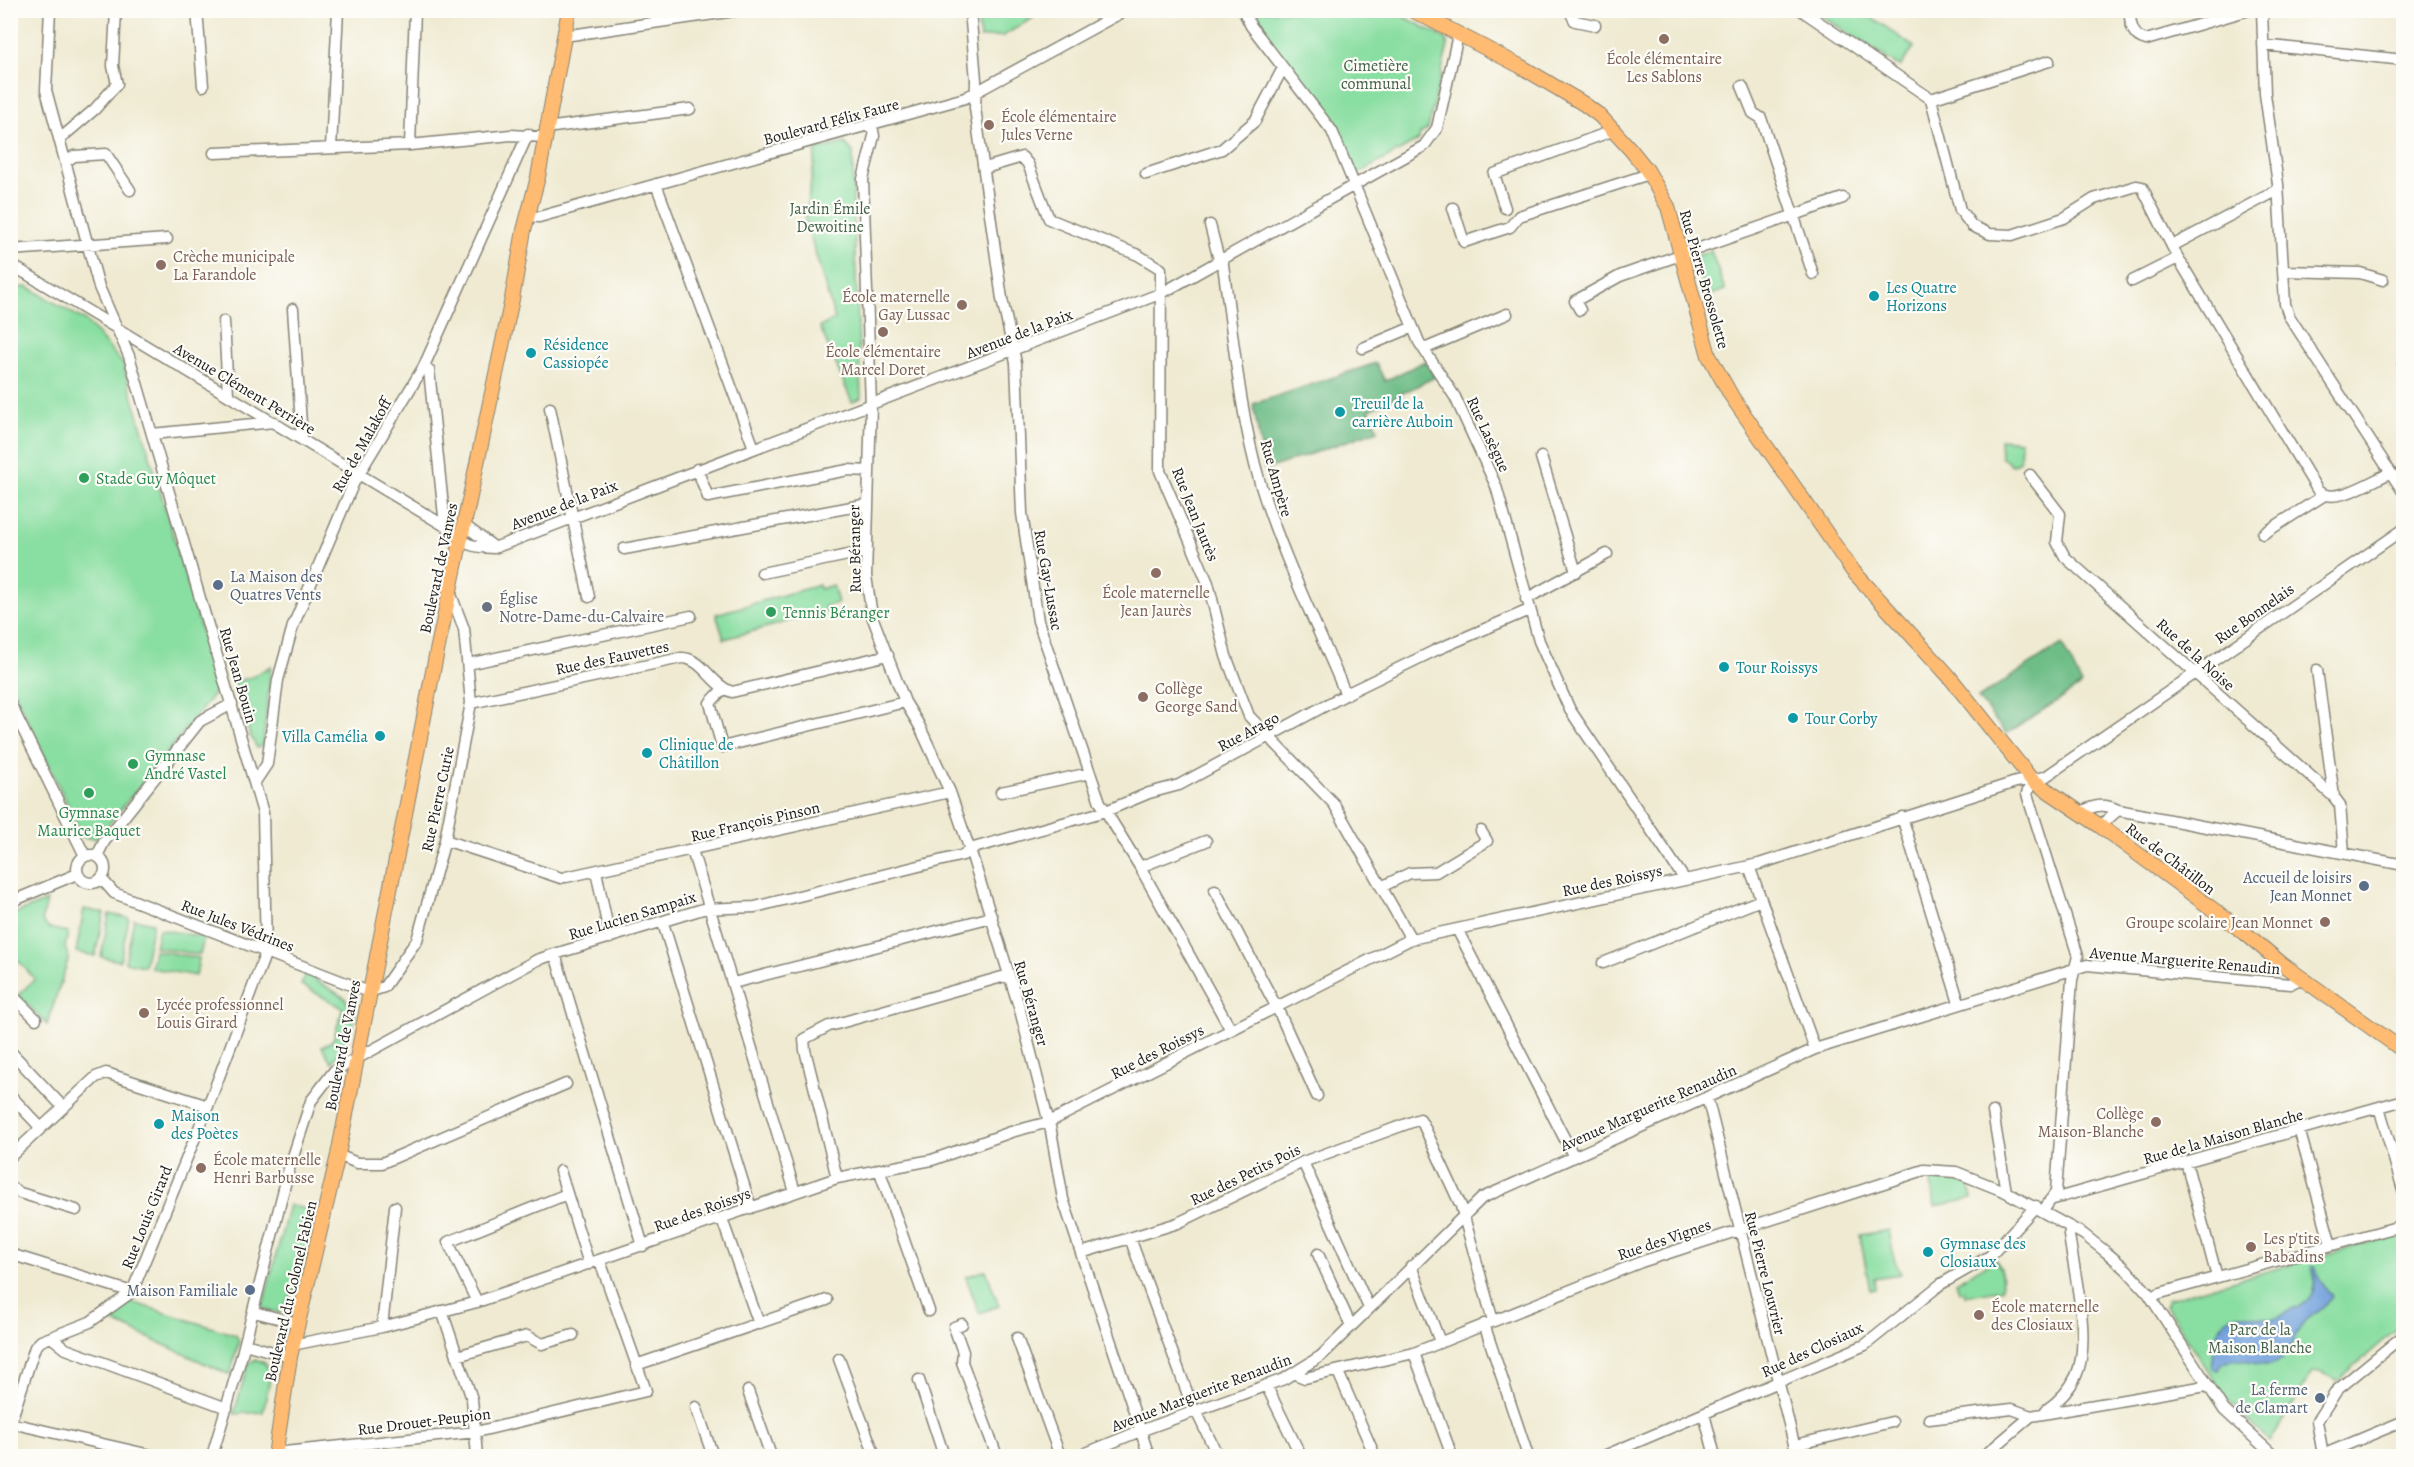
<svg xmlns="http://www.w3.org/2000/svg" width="2414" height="1467" font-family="Alegreya,serif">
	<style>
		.green { fill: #89dea1; stroke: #527d5e; stroke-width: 1.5 }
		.forest { fill: #6ebd87; stroke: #456c52; stroke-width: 1.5 }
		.water { fill: #72a1dc; stroke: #475e7c; stroke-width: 1.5 }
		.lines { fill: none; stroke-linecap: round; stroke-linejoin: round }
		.minor-casing { stroke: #868376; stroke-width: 13 }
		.major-casing { stroke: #868376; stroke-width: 16 }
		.minor { stroke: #fff; stroke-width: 10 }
		.major { stroke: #ffbb71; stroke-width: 14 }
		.education-dot { fill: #8d6e63; stroke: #fdfcf7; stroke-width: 2 }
		.culture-dot { fill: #0f9aa8; stroke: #fdfcf7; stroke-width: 2 }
		.leisure-dot { fill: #2e9e5b; stroke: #fdfcf7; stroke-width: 2 }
		.service-dot { fill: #5c6f8a; stroke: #fdfcf7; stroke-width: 2 }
		.worship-dot { fill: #6b7280; stroke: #fdfcf7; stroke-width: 2 }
		.labels { text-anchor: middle; stroke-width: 4.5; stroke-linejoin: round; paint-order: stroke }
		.education-label { font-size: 16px; fill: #785e54; stroke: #fdfcf7; text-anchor: start }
		.park-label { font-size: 16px; fill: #42604b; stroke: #fdfcf7 }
		.street-label { font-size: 16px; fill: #1c1c1c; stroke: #fdfcf7 }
		.culture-label { font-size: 16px; fill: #0d838f; stroke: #fdfcf7; text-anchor: start }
		.leisure-label { font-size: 16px; fill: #27864d; stroke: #fdfcf7; text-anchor: start }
		.service-label { font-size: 16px; fill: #4e5e75; stroke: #fdfcf7; text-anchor: end }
		.worship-label { font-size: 16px; fill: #5b616d; stroke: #fdfcf7; text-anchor: start }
	</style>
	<rect width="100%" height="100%" fill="#fdfcf7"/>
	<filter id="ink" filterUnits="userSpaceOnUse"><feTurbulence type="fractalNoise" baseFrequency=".0167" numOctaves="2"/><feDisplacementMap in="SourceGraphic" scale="12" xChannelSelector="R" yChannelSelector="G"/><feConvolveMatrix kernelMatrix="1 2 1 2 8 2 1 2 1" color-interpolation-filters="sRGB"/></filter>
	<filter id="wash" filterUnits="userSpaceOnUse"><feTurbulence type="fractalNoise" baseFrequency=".008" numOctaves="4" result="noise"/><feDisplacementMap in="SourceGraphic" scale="24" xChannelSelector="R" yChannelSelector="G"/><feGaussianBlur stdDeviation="1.35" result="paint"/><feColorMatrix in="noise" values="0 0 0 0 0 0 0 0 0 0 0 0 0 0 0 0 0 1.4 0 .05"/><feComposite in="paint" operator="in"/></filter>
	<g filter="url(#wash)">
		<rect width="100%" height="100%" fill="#efead1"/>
		<path class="green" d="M999 11H1029L1033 18 1003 36 980 38 977 13Z
			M1249 11H1393L1445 38 1448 45 1428 129 1420 134 1419 140 1360 173 1354 172 1337 128 1256 24Z
			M1814 11H1863L1914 47 1900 67Z
			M845 143 853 152V199L861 398 852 402 820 327 835 319 805 219 816 150Z
			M1711 251 1725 290 1707 296 1694 256Z
			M28 287 86 321 123 364 216 681 214 694 97 839 83 837 11 686 10 288Z
			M2000 439 2021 441 2020 461 2012 465 2001 457Z
			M819 585 820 589 833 585 838 603 825 606 826 611 724 639 716 614Z
			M271 666 263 745 257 748 249 733 234 682 252 677Z
			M47 901 42 920 48 928 68 932 65 948 69 957 47 1025 18 995 35 979 11 953V915Z
			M84 909 104 913 95 956 76 952Z
			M109 914 129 918 120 961 101 957Z
			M134 919 153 923 144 966 125 962Z
			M159 929 204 937 200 955 155 947Z
			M154 950 199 958 196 976 151 968Z
			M306 974 345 998 356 1015 350 1035 332 1063 322 1047 333 1040 343 1008 301 985Z
			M1930 1177 1969 1183 1972 1199 1935 1206Z
			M289 1205 317 1212 303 1276 280 1313 262 1309Z
			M1889 1230 1894 1259 1901 1274 1874 1278 1875 1289 1870 1290 1860 1235Z
			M2403 1233V1324L2337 1381 2322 1372H2312L2270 1442 2224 1396 2166 1306 2168 1299Z
			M1995 1259 2001 1268 2002 1289 1965 1296 1964 1291H1959L1956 1282Z
			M986 1270 999 1306 979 1313 966 1277Z
			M125 1300 236 1335 239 1341 230 1375 105 1318Z
			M254 1360 265 1363 271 1374 263 1412 234 1414 248 1364Z"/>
		<path class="forest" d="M1425 361 1435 377 1369 410 1378 430 1265 470 1253 404 1376 363 1385 381Z
			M2062 644 2082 685 2006 734 1978 698Z"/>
		<path class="water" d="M2315 1266 2319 1279 2332 1296C2327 1308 2318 1309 2309 1317 2292 1330 2296 1356 2273 1364 2256 1370 2227 1347 2218 1370L2212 1368C2214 1354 2214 1332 2224 1322 2238 1306 2255 1319 2273 1318 2278 1318 2285 1313 2290 1311 2311 1302 2319 1290 2312 1267Z"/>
	</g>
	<g filter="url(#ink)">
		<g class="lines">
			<g class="minor-casing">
				<path id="minor" d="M197 10 203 86
					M970 10 976 80 975 108 1002 299 1016 363 1022 513 1038 621 1100 802 1140 867 1231 1030
					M1243 10 1251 26 1332 131 1419 342 1455 397 1496 486 1539 641 1570 710 1685 880
					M1569 10 1575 21 1595 25
					M1801 10 1931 99 1960 210 1972 226 1990 234 2012 235 2064 218 2094 199 2136 186 2142 187 2178 258 2318 491C2335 506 2371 481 2390 473
					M2129 10C2131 24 2131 36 2146 40L2249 10
					M2262 10 2265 94 2278 184 2285 304 2289 316 2404 493
					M564 36 741 10
					M2263 45 2404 60
					M1742 86 1753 113 1761 118 1813 274
					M1931 99 2049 61
					M872 126 874 136 863 179 871 405 866 576 872 616 905 702 919 725 950 792 973 859 1020 1010 1051 1131 1063 1199 1149 1456
					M546 128 690 109
					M61 138 95 109 117 84 113 66 116 10
					M410 145 415 10
					M331 148 338 10
					M214 153 410 145 511 135 545 137
					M67 161 74 156 106 154 130 190
					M985 168 1022 157 1028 164 1049 219 1138 255 1161 269 1160 471 1208 583 1226 656 1249 716 1334 804 1411 939
					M1146 174 1222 149 1255 121 1283 68
					M656 184 754 448
					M1453 208 1464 242 1510 227 1519 216 1649 174
					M1505 208 1494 174 1615 130
					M527 216 539 217 965 98 1126 10
					M1210 225 1219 260
					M2172 246 2278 190
					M10 250 167 239
					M1222 258C1233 333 1239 411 1260 483 1282 556 1317 625 1346 695
					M10 264 445 526C465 543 466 547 494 548L1162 293 1424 146 1437 128 1458 35
					M2284 271 2360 273 2383 280
					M2132 281 2178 258
					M293 309 302 438
					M1580 310 1575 301 1620 276 1843 198
					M224 321 228 394
					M1363 348 1413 327
					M1424 349 1507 314
					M2403 364H2404
					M424 366 429 370 445 526
					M550 408 589 597
					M152 434 274 422
					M1541 457 1576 572
					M697 469 708 497 848 470 869 471
					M2030 475 2060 514 2057 542 2065 557 2334 797 2340 805 2344 853
					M464 525 494 547
					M2263 534 2323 496
					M624 549 868 504
					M762 573 867 551
					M1526 599 1607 554
					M468 664 691 616
					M2317 670 2334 797
					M723 689 710 703 722 747 905 702
					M10 703 85 856
					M471 703 681 658C702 657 712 686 732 692L888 655
					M2032 780 2027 794 2078 956 2072 980 2056 1192 2043 1211
					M255 782 267 764 278 680 293 626 354 482 424 366 528 134
					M1001 792 1090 773
					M2081 812C2095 805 2104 803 2118 810L2404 865
					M1902 817 1959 1003
					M2100 826 2118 810
					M445 840 561 878
					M692 850 795 1192
					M77 869a14 14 0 1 1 28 0a14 14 0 1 1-28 0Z
					M97 856 104 842 200 721 232 704
					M1749 866 1815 1049
					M1140 867 1206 841
					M596 871 610 938
					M566 877 950 792
					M101 878 114 893 369 992 384 987 417 940 445 840 471 703 464 629 450 592
					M1381 887 1410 873 1436 872 1487 841 1481 831
					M1215 890 1279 1012 1317 1096
					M10 902 77 874
					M663 923 751 1208
					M1457 929 1574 1157
					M555 954 643 1246
					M1603 963 1761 900
					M733 983 992 917
					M10 993 36 1019
					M833 1025 1009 975
					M829 1026 804 1039 805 1050 837 1178
					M10 1051 63 1107
					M10 1095 41 1128
					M1707 1097 1797 1456
					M2379 1107 2404 1193
					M1993 1112 2006 1192
					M1423 1124 1461 1206 1493 1321
					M2299 1129 2331 1245
					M338 1155 357 1163H382L566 1084
					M10 1157 96 1077 106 1073 208 1106
					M1303 1162 1369 1308
					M2186 1162 2217 1277
					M879 1169 929 1311
					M560 1171 589 1264
					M10 1187 20 1193 76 1210
					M2050 1200 2404 1100
					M722 1219 759 1324
					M1130 1238 1194 1411
					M1081 1253 1178 1223 1303 1162 1420 1119
					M10 1254 132 1292
					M1318 1254 1351 1326
					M1411 1266 1440 1342
					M2152 1298 2157 1294 2404 1225
					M477 1302 448 1242 567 1194
					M442 1311 472 1399 477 1456
					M254 1312 297 1323
					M962 1324 954 1327 963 1352 962 1362 997 1456
					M1484 1324 1528 1456
					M382 1327 395 1207
					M51 1337 66 1349 227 1408
					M1017 1338 1060 1456
					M245 1344 290 1357
					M292 1345 382 1327 477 1302 837 1178 932 1160 1011 1132 1049 1122 1411 939 1759 864 2016 782 2045 777 2404 529
					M1414 1353 1452 1456
					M457 1356 527 1336 542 1344 573 1335
					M839 1359 875 1456
					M636 1365 827 1300
					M1338 1372 1375 1456
					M1295 1374 1305 1378 1414 1353 1641 1262 1924 1170 1956 1172 2006 1192 2083 1234 2106 1252 2126 1269 2148 1293 2224 1410 2274 1456
					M919 1380 944 1456
					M1266 1385 1301 1456
					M748 1391 771 1456
					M696 1407 713 1456
					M2046 1410C2059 1401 2069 1391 2076 1376 2092 1342 2074 1272 2069 1235L2071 1227
					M1196 1411 1218 1456
					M1704 1414 1715 1456
					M1929 1419 2012 1409 2031 1416
					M11 1423 155 1456
					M10 1424 35 1347 41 1341 90 1322 132 1292 208 1106 266 952 263 813 129 356 99 287 46 90 50 10
					M1795 1445 1892 1422
					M275 1453 476 1432 646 1391 600 1261
					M2323 1455 2317 1421 2337 1390 2404 1335
					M212 1456 241 1358 289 1169 311 1101 334 1071 537 960 555 954 703 909 755 907 963 855 970 849 1106 811 1149 793 1179 785 1354 690 1436 650 1529 610
					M1079 1456 1140 1431 1284 1379 1321 1356 1482 1198 1815 1049 2087 965 2290 984 2302 978
					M1604 1456 1865 1345 1941 1284 1990 1256 2036 1206
					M1984 1456 2031 1416 2206 1386
					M2320 1456 2404 1421"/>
			</g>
			<g class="major-casing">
				<path id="major" d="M1412 10 1520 66 1584 104 1600 116 1631 150 1647 170 1668 207 1709 356 1732 397 1852 570 1948 675 2032 780 2100 826 2245 933 2282 964 2404 1051
					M275 1456 290 1357 338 1155 436 656 512 299 524 230 538 177 569 10"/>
			</g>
			<use href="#minor" class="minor"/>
			<use href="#major" class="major"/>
		</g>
	</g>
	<g class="education-dot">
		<circle cx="1664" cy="39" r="6"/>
		<circle cx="989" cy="125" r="6"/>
		<circle cx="161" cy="265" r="6"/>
		<circle cx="962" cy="305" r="6"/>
		<circle cx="883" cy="332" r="6"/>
		<circle cx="1156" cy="573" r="6"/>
		<circle cx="1143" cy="697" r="6"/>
		<circle cx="2325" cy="922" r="6"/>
		<circle cx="144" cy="1013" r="6"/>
		<circle cx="2156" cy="1122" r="6"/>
		<circle cx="201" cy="1168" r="6"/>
		<circle cx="2251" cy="1247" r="6"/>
		<circle cx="1979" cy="1315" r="6"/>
	</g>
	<g class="culture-dot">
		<circle cx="1874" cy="296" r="6"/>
		<circle cx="531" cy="353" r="6"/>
		<circle cx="1340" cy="412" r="6"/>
		<circle cx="1724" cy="667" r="6"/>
		<circle cx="1793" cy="718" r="6"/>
		<circle cx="380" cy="736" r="6"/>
		<circle cx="647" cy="753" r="6"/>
		<circle cx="159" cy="1124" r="6"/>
		<circle cx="1928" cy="1252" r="6"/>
	</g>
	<g class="leisure-dot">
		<circle cx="84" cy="478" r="6"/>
		<circle cx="771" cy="612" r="6"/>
		<circle cx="133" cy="764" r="6"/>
		<circle cx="89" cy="793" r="6"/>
	</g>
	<g class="service-dot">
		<circle cx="218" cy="585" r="6"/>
		<circle cx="2364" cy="886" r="6"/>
		<circle cx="250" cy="1290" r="6"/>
		<circle cx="2320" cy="1398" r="6"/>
	</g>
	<circle class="worship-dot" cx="487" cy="607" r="6"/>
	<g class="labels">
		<g class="education-label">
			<text x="1664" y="64" text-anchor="middle">École élémentaire<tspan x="1664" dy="18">Les Sablons</tspan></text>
			<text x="1001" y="122">École élémentaire<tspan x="1001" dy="18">Jules Verne</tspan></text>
			<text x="173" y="262">Crèche municipale<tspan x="173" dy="18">La Farandole</tspan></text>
			<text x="950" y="302" text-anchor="end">École maternelle<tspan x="950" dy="18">Gay Lussac</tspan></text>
			<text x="883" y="357" text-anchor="middle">École élémentaire<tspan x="883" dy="18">Marcel Doret</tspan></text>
			<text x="1156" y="598" text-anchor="middle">École maternelle<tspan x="1156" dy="18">Jean Jaurès</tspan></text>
			<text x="1155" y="694">Collège<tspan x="1155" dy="18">George Sand</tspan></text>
			<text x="2313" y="928" text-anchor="end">Groupe scolaire Jean Monnet</text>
			<text x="156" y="1010">Lycée professionnel<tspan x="156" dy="18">Louis Girard</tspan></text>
			<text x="2144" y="1119" text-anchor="end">Collège<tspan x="2144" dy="18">Maison-Blanche</tspan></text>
			<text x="213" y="1165">École maternelle<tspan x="213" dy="18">Henri Barbusse</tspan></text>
			<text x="2263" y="1244">Les p'tits<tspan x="2263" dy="18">Babadins</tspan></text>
			<text x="1991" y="1312">École maternelle<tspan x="1991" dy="18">des Closiaux</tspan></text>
		</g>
		<g class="park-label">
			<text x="1376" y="71">Cimetière<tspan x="1376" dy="18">communal</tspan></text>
			<text x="830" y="214">Jardin Émile<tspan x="830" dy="18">Dewoitine</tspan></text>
			<text x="2260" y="1335">Parc de la<tspan x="2260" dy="18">Maison Blanche</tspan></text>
		</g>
		<g class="street-label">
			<text transform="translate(831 121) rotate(-15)" y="6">Boulevard Félix Faure</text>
			<text transform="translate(1705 279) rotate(74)" y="6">Rue Pierre Brossolette</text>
			<text transform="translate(1019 333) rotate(-21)" y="6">Avenue de la Paix</text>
			<text transform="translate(245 388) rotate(31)" y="6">Avenue Clément Perrière</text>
			<text transform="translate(1489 434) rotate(65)" y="6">Rue Lasègue</text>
			<text transform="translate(361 445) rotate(-61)" y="6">Rue de Malakoff</text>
			<text transform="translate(1277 478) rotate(74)" y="6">Rue Ampère</text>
			<text transform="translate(564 504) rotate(-21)" y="6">Avenue de la Paix</text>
			<text transform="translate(1196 514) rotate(68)" y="6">Rue Jean Jaurès</text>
			<text transform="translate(854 549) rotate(-91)" y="6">Rue Béranger</text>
			<text transform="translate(438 568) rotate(-78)" y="6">Boulevard de Vanves</text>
			<text transform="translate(1049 580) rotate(80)" y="6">Rue Gay-Lussac</text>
			<text transform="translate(2254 613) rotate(-35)" y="6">Rue Bonnelais</text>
			<text transform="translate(2196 654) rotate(42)" y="6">Rue de la Noise</text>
			<text transform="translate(612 657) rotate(-12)" y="6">Rue des Fauvettes</text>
			<text transform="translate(239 675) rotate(74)" y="6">Rue Jean Bouin</text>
			<text transform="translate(1248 731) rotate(-28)" y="6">Rue Arago</text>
			<text transform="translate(437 799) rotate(-78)" y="6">Rue Pierre Curie</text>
			<text transform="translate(755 821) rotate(-13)" y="6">Rue François Pinson</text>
			<text transform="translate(2171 858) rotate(37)" y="6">Rue de Châtillon</text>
			<text transform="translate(1612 880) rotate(-12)" y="6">Rue des Roissys</text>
			<text transform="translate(632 915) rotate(-17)" y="6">Rue Lucien Sampaix</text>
			<text transform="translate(238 925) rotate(21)" y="6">Rue Jules Védrines</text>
			<text transform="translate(2185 960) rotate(5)" y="6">Avenue Marguerite Renaudin</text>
			<text transform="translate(1032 1003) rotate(74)" y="6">Rue Béranger</text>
			<text transform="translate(342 1045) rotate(-79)" y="6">Boulevard de Vanves</text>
			<text transform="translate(1157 1051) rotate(-27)" y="6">Rue des Roissys</text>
			<text transform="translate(1648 1107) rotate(-24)" y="6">Avenue Marguerite Renaudin</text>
			<text transform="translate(2223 1136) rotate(-16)" y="6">Rue de la Maison Blanche</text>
			<text transform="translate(1245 1174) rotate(-26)" y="6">Rue des Petits Pois</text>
			<text transform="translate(702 1209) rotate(-20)" y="6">Rue des Roissys</text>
			<text transform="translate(146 1217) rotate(-68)" y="6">Rue Louis Girard</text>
			<text transform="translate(1664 1239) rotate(-19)" y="6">Rue des Vignes</text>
			<text transform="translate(1766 1273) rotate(76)" y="6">Rue Pierre Louvrier</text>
			<text transform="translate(290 1291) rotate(-77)" y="6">Boulevard du Colonel Fabien</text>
			<text transform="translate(1812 1349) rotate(-25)" y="6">Rue des Closiaux</text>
			<text transform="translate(1201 1392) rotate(-21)" y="6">Avenue Marguerite Renaudin</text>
			<text transform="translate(424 1421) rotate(-7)" y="6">Rue Drouet-Peupion</text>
		</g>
		<g class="culture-label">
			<text x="1886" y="293">Les Quatre<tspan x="1886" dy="18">Horizons</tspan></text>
			<text x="543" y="350">Résidence<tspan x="543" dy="18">Cassiopée</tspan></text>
			<text x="1352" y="409">Treuil de la<tspan x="1352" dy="18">carrière Auboin</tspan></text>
			<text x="1736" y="673">Tour Roissys</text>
			<text x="1805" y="724">Tour Corby</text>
			<text x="368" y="742" text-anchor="end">Villa Camélia</text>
			<text x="659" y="750">Clinique de<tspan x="659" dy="18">Châtillon</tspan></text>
			<text x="171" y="1121">Maison<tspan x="171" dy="18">des Poètes</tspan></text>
			<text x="1940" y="1249">Gymnase des<tspan x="1940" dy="18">Closiaux</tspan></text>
		</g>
		<g class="leisure-label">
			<text x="96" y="484">Stade Guy Môquet</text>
			<text x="783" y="618">Tennis Béranger</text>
			<text x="145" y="761">Gymnase<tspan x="145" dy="18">André Vastel</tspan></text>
			<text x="89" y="818" text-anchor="middle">Gymnase<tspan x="89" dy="18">Maurice Baquet</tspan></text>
		</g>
		<g class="service-label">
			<text x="230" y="582" text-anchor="start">La Maison des<tspan x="230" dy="18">Quatres Vents</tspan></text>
			<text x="2352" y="883">Accueil de loisirs<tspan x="2352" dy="18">Jean Monnet</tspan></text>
			<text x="238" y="1296">Maison Familiale</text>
			<text x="2308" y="1395">La ferme<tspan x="2308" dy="18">de Clamart</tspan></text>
		</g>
		<g class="worship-label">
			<text x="499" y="604">Église<tspan x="499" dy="18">Notre-Dame-du-Calvaire</tspan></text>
		</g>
	</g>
	<rect width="2414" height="1467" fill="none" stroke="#fdfcf7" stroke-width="36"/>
</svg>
